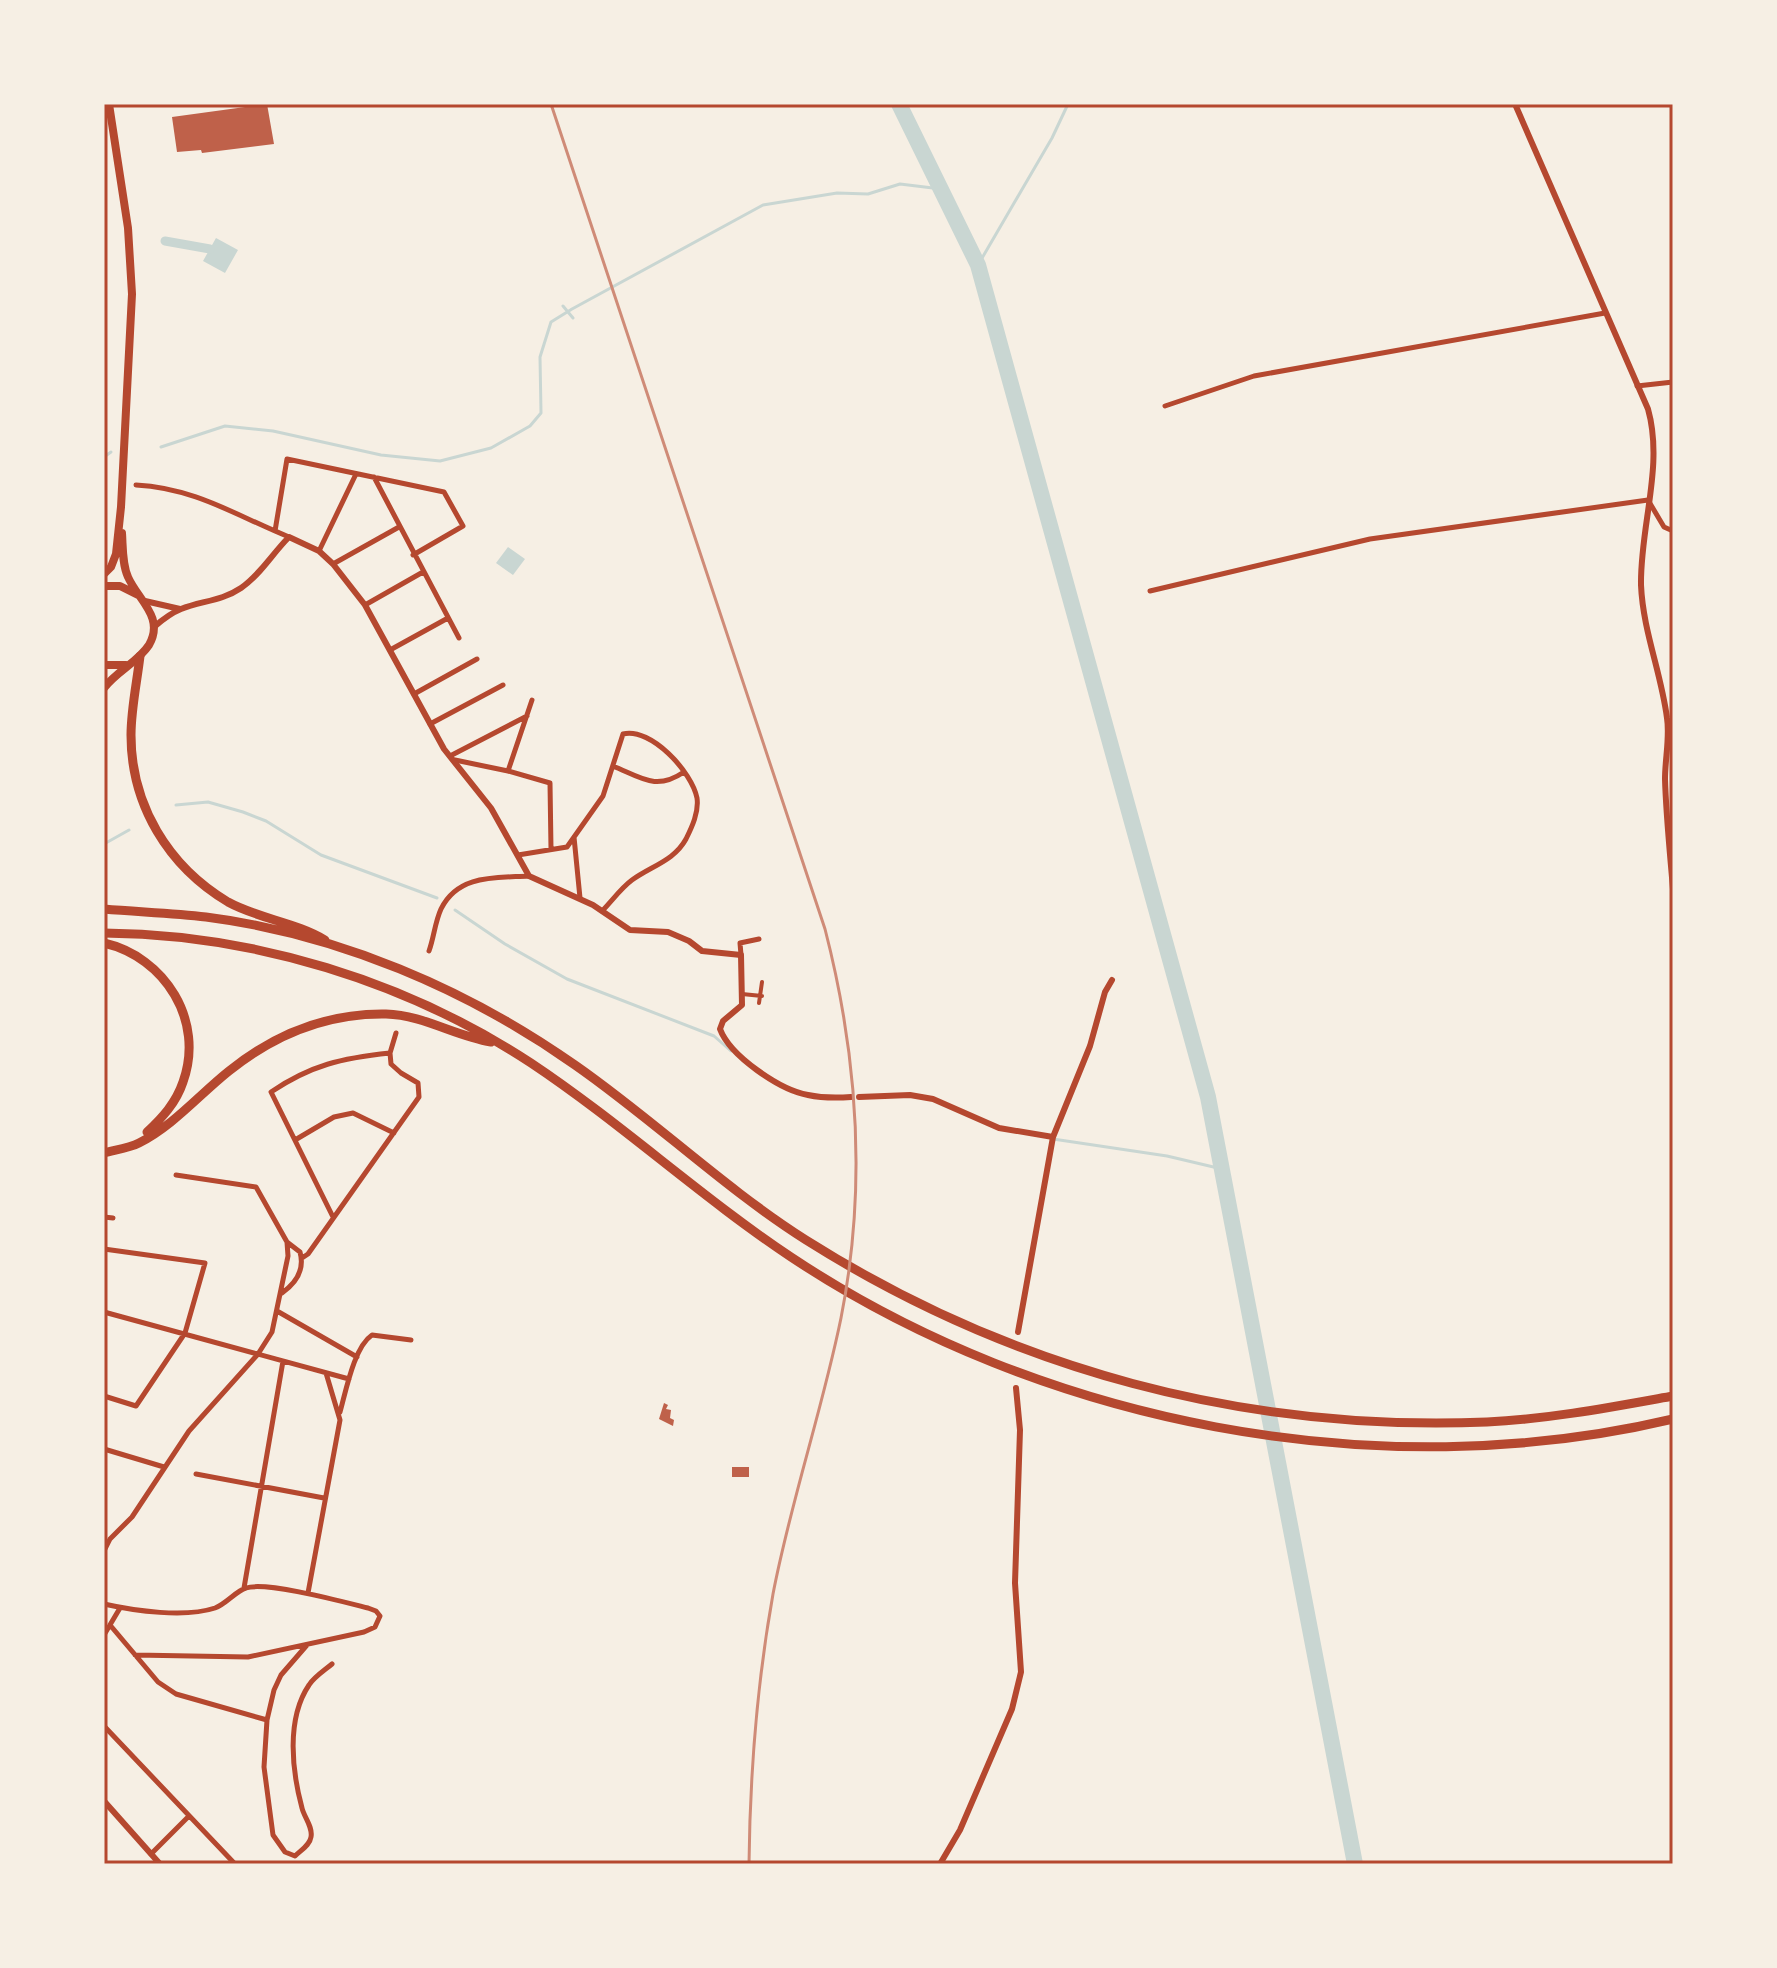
<svg xmlns="http://www.w3.org/2000/svg" width="1777" height="1968" font-family="Overpass,sans-serif">
	<style>
		.water { fill: #c9d6d2 }
		.lines { fill: none; stroke-linecap: round; stroke-linejoin: round }
		.stream { stroke: #c9d6d2; stroke-width: 3 }
		.canal { stroke: #c9d6d2; stroke-width: 9 }
		.river { stroke: #c9d6d2; stroke-width: 16 }
		.building { fill: #bf614a }
		.pedestrian { stroke: #b5482f; stroke-width: 4 }
		.minor { stroke: #b5482f; stroke-width: 5 }
		.tertiary { stroke: #b5482f; stroke-width: 6 }
		.trunk { stroke: #b5482f; stroke-width: 8 }
		.motorway { stroke: #b5482f; stroke-width: 9 }
		.rail { stroke: #cf8b77; stroke-width: 3 }
		.neatline { fill: none; stroke: #b5482f; stroke-width: 3 }
	</style>
	<rect width="100%" height="100%" fill="#f6efe4"/>
	<path class="water" d="M216 238 238 250 225 273 203 261Z
		M508 547 525 559 513 575 496 563Z"/>
	<g class="lines">
		<path class="stream" d="M978 265 1052 138 1068 104
			M563 306 573 318
			M161 447 225 426 273 431 381 455 440 461 491 448 530 426 541 413 540 357 551 322 572 309 763 205 837 193 868 194 900 184 941 189
			M104 457 111 452
			M176 805 208 802 243 812 266 821 321 855 437 898
			M104 844 129 830
			M455 910 505 944 567 979 714 1036 731 1051
			M1053 1139 1167 1156 1222 1169"/>
		<path class="canal" d="M165 241 210 249"/>
		<path class="river" d="M899 104 978 265 1208 1097 1355 1864"/>
	</g>
	<path class="building" d="M267 104 274 144 202 153 201 150 177 152 172 117Z
		M664 1403 668 1405 666 1409 671 1410 670 1418 674 1420 673 1426 659 1419Z
		M732 1467H749V1477H732Z"/>
	<g class="lines">
		<path class="pedestrian" d="M742 994 762 996
			M759 1003 762 982"/>
		<path class="minor" d="M1637 386 1673 382
			M1165 406 1254 376 1605 313
			M374 477 459 638
			M136 485C195 488 237 516 289 537
			M275 531 287 459 444 492 463 526 413 555
			M319 551 356 474
			M333 564 399 527
			M1150 591 1370 539 1648 500 1664 527 1673 531
			M365 605 423 572
			M390 650 448 618
			M414 694 477 659
			M430 724 503 685
			M450 756 527 716
			M455 760 508 771 550 783 551 849
			M613 766C642 778 656 791 684 772
			M508 771 532 700
			M574 837 580 898
			M518 855 567 847 603 796 623 734C651 727 692 772 697 798 699 812 692 827 686 839 674 861 651 866 632 880 621 888 612 901 602 911
			M429 951C434 937 435 922 441 909 458 874 496 878 529 876
			M741 955 740 943 759 939
			M295 1140 334 1117 353 1113 394 1133
			M104 1217 113 1218
			M333 1217 271 1092C311 1065 342 1058 390 1053
			M104 1249 205 1263 185 1333 136 1406 104 1396
			M302 1258 308 1254 419 1097 418 1083 401 1073 391 1064 390 1053 396 1033
			M282 1293C296 1283 305 1270 300 1252L287 1242
			M277 1311 357 1357
			M104 1312 349 1379
			M340 1412C346 1391 354 1347 372 1335L411 1340
			M104 1449 164 1467
			M196 1474 324 1498
			M104 1551 110 1539 132 1517 189 1431 258 1354 272 1332 288 1256 287 1242 256 1187 176 1175
			M244 1588 283 1361
			M308 1593 340 1420 326 1373
			M104 1604C135 1611 185 1618 215 1608 226 1604 236 1591 246 1588 266 1581 344 1602 368 1608L376 1611 380 1616 375 1627 364 1632 248 1657 135 1655
			M110 1625 158 1682 176 1694 267 1720
			M104 1635 120 1608
			M307 1645 281 1675 274 1690 267 1720 264 1767 273 1835 285 1852 295 1856C301 1850 310 1845 311 1837 313 1827 304 1817 302 1808 292 1771 286 1719 309 1685 314 1677 325 1670 332 1664
			M104 1726 235 1864
			M151 1854 188 1817"/>
		<path class="tertiary" d="M1515 104 1648 409C1664 466 1640 526 1641 585 1643 631 1661 672 1667 718 1670 737 1665 759 1665 779 1666 815 1670 853 1673 889
			M145 601 180 609
			M154 627C162 620 171 613 181 609 201 601 222 601 241 588 261 574 272 554 289 537L319 551 333 564 365 605 444 749 491 808 529 876 593 905 630 930 668 932 689 941 702 951 741 955 742 1005 723 1021 720 1029C730 1056 780 1090 808 1095 822 1098 837 1098 851 1097
			M859 1097 910 1095 933 1099 999 1128 1053 1137
			M1018 1332 1053 1137 1090 1046 1105 992 1112 980
			M104 1801 160 1864
			M940 1864 960 1830 1012 1709 1021 1672 1015 1583 1020 1430 1016 1388"/>
		<path class="trunk" d="M104 574 111 567 116 554 121 507 132 294 128 228 109 104
			M104 586H120L138 595
			M104 665H126
			M104 688C117 671 138 662 149 645 165 617 138 600 128 577 122 564 123 547 122 533"/>
		<path class="motorway" d="M140 656C137 682 131 709 131 735 131 805 168 866 228 902 259 919 295 922 325 940
			M104 909C138 912 172 913 206 917 338 934 467 989 575 1065 654 1120 724 1188 806 1240 1012 1370 1244 1432 1487 1422 1550 1419 1612 1407 1673 1396
			M104 933C253 934 406 981 531 1063 621 1123 701 1197 791 1257 1042 1424 1378 1489 1673 1419
			M104 943C165 957 205 1021 183 1082 176 1103 162 1118 147 1132
			M104 1153C115 1150 129 1148 139 1143 173 1126 200 1094 229 1071 275 1034 327 1013 386 1014 423 1015 455 1036 491 1042"/>
		<path class="rail" d="M551 104 825 929C858 1057 867 1187 841 1318 822 1411 791 1500 773 1594 757 1683 750 1773 749 1864"/>
	</g>
	<rect width="1777" height="1968" fill="none" stroke="#f6efe4" stroke-width="212"/>
	<rect x="106" y="106" width="1565" height="1756" class="neatline"/>
</svg>
